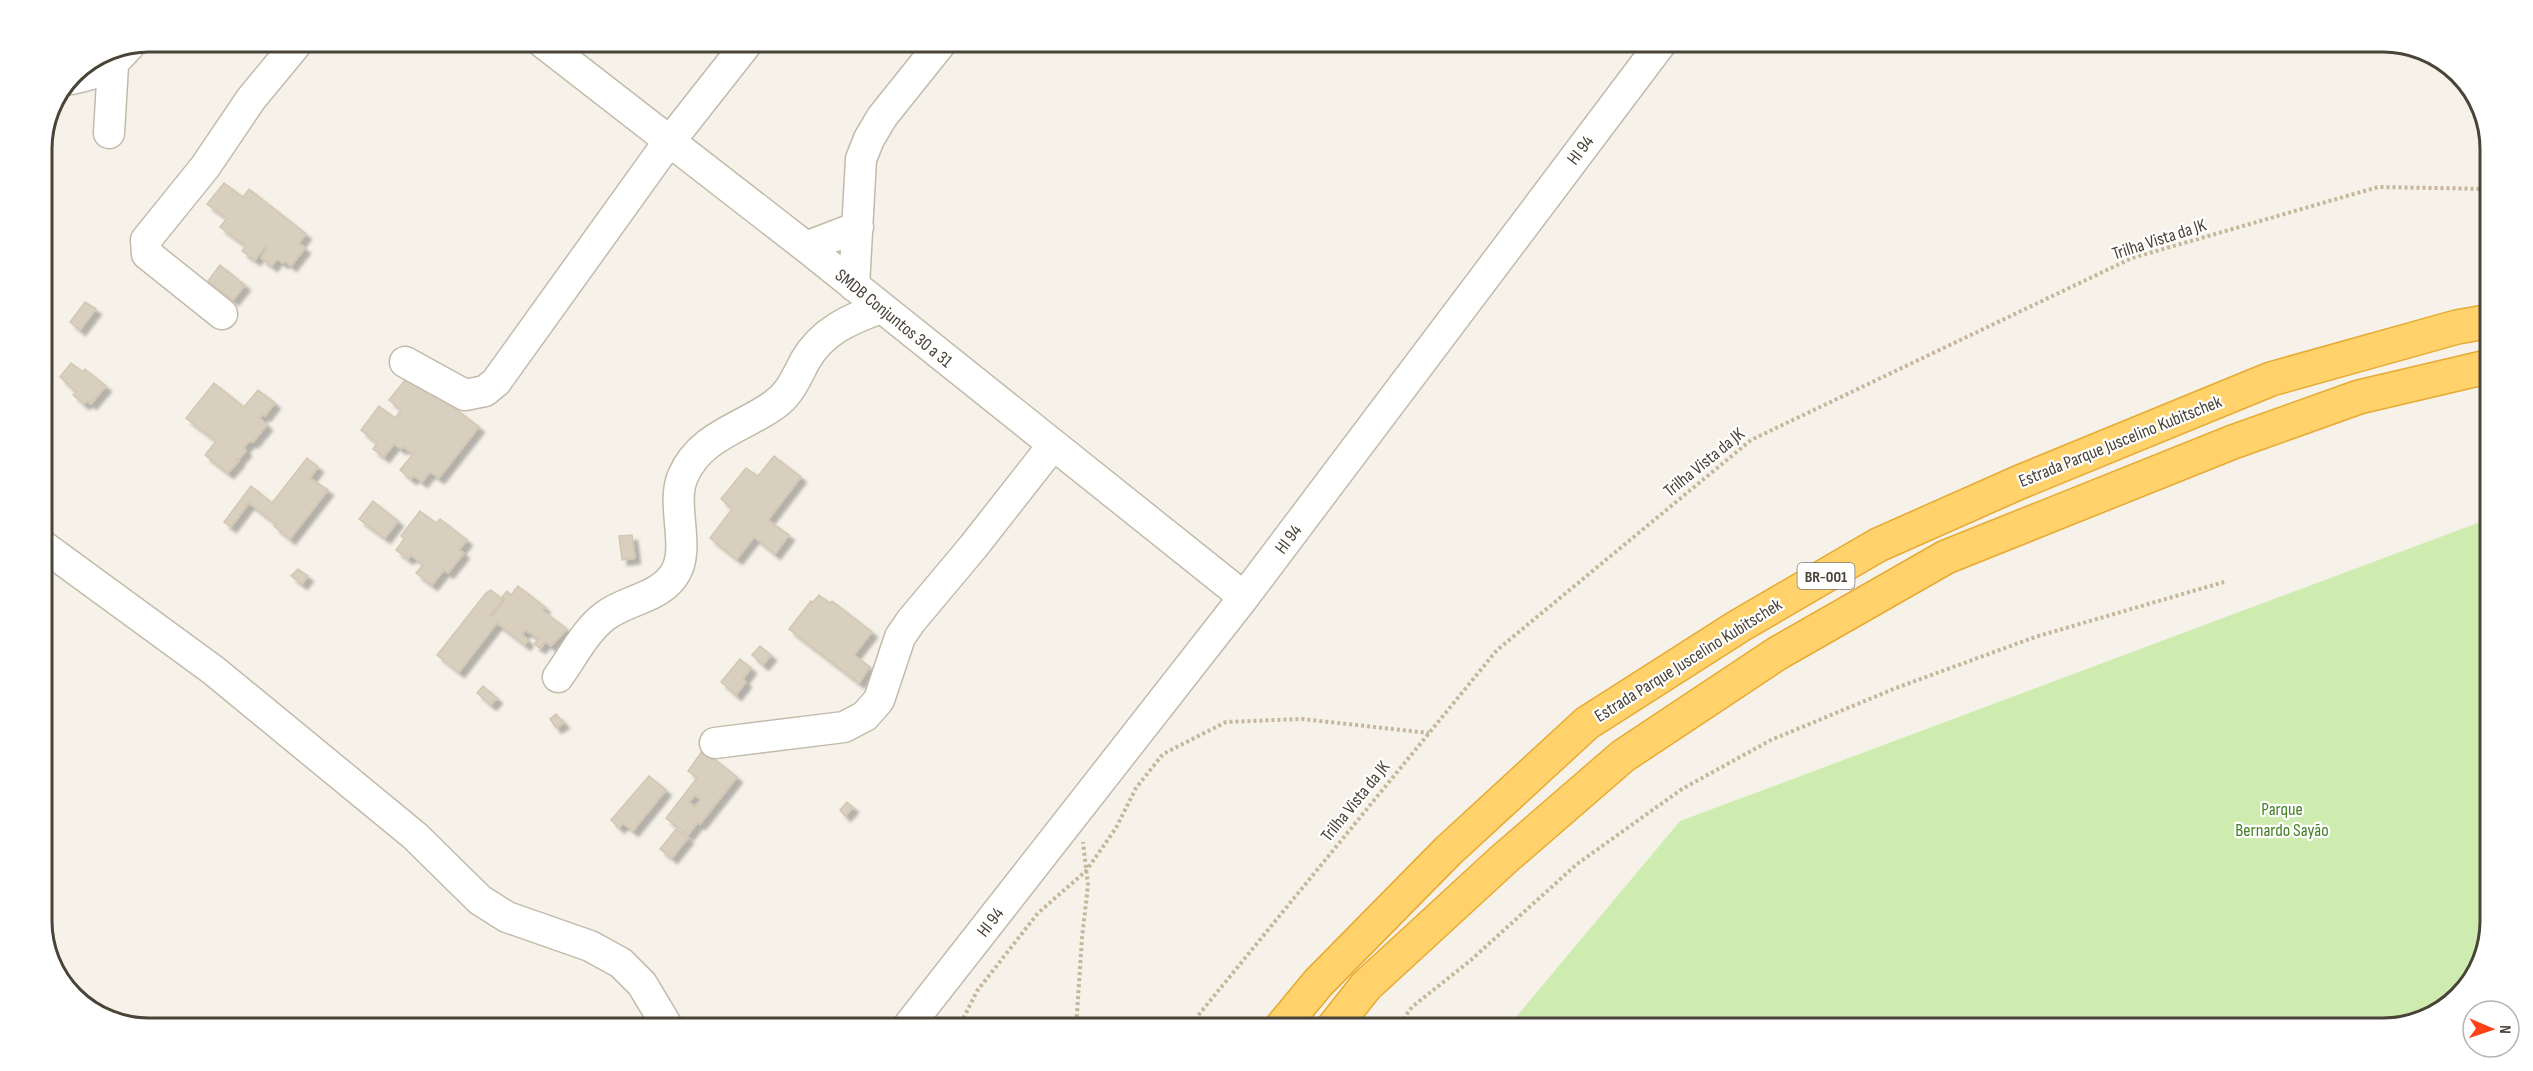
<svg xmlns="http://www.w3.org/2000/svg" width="2533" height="1071" font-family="'Sofia Sans Condensed',sans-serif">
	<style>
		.green { fill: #cfecb0 }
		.building { fill: #d8cfbe; stroke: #d3c7b1; stroke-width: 1.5; fill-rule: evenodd; filter: url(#shadow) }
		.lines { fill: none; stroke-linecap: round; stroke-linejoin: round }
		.minor-casing { stroke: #c2bbab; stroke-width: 33 }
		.highway-casing { stroke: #e7aa32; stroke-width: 36 }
		.path { stroke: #c5b79b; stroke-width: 4; stroke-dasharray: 3 3; stroke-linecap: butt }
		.minor { stroke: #fff; stroke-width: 30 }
		.highway { stroke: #ffd26b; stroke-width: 33 }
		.labels { text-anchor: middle; stroke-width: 4.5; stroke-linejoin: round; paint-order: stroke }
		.shield { fill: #fff; stroke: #807b73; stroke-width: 1.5 }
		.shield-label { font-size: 16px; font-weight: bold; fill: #4a4337 }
		.street-label { font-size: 18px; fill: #4a4337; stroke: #fff }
		.park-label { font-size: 18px; fill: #458025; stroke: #fff }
		.rim { fill: none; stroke: #4a4337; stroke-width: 3 }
	</style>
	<defs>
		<filter id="shadow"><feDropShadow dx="5.5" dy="5.5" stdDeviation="1.5" flood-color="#0004"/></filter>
	</defs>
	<rect width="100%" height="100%" fill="#f6f2e9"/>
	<path class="green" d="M2491 518V922L2483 963 2444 1011 2384 1029H1506L1680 821Z"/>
	<path class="building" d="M224 183 243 197 249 189 306 234 299 243 305 248 291 266 285 261 283 263 277 259 272 266 261 258 267 249 265 247 255 260 242 251 246 246 220 227 227 218 207 204Z
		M220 265 245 285 233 300 208 281Z
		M85 302 96 309 80 330 70 322Z
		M71 363 83 372 85 369 106 386 91 404 87 401 84 404 73 395 76 392 60 377Z
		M410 374 479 427 439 478 430 472 422 482 414 476 411 479 400 470 413 454 403 447 401 449 394 444 384 457 373 449 377 443 361 430 379 406 395 418 401 410 389 400Z
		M214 383 244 407 258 390 275 403 265 416 263 414 260 418 267 425 253 442H249L244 447 246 451 239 459H235L239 461 228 473 205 455 216 441 186 418Z
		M774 456 801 477 768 520 789 535 775 554 754 537 737 559 710 538 732 509 721 499 746 468 758 476Z
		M307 458 318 467 310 478 328 490 290 539 274 526 276 524 249 503 231 527 224 522 251 486 272 503Z
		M373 501 398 521 385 538 359 519Z
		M420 511 436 523 440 519 467 540 459 550 464 553 448 573 444 570 432 585 416 573 423 565 411 555 408 559 396 550 404 539 401 536Z
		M632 535 635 558 622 560 619 536Z
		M298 569 308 576 302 584 291 576Z
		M518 586 545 607 542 610 567 629 551 646 545 642 540 648 534 644 539 638 525 630 522 635 528 640 525 645 497 623 459 672 437 655 486 593 491 590 503 600 490 615 492 616 505 600 502 597 507 591 511 595Z
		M819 595 830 603 832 601 872 632 854 655 870 667 859 683 789 629 811 601 813 602Z
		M760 646 771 655 763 665 752 655Z
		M740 659 751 668 743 679 746 682 736 695 721 682Z
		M483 686 497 698 491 705 477 693Z
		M556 714 564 723 556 728 550 719Z
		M703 750 737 777 700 824 698 822 688 835 666 818 697 778 688 771ZM695 795 701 800 695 807 689 802Z
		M649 776 666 790 633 831 623 823 619 828 611 820Z
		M847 802 853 807 845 816 840 810Z
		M676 829 688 838 672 858 660 849Z"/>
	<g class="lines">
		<g class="minor-casing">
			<path id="minor" d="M542 42 806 247 1244 597
				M71 79C101 73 109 69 129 46
				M109 133 113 65
				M806 247 858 227
				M854 286 861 159 869 139 882 117 942 42
				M222 314 147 254 146 240 205 167 251 99 298 42
				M405 362 465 395 485 391 496 382 659 155 748 42
				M42 545 213 670 415 836 480 900 507 917 590 946 621 963 642 984 669 1029
				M558 677C572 658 585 631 605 616 626 600 659 598 674 575 692 549 670 505 683 476 700 436 742 428 774 405 790 394 796 378 805 361 822 331 850 319 881 308
				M715 743 844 727 865 716 879 700 900 637 911 621 973 547 1053 445
				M906 1029 1244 597 1662 42"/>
		</g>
		<g class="highway-casing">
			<path id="highway" d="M1280 1029 1318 983 1448 851 1587 723 1739 626 1878 545 2020 482 2271 379 2457 327 2491 321
				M1332 1029 1366 986 1504 859 1623 756 1778 653 1946 557 2233 442 2359 397 2491 366"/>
		</g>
		<path class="path" d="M958 1029 977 991 1038 913 1086 871 1116 828 1136 788 1163 754 1226 722 1302 719 1429 733
			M1076 1029 1082 938 1088 885 1083 842
			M1187 1029 1497 650 1751 440 2132 258 2378 187 2491 189
			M1396 1029 1412 1007 1471 960 1577 864 1682 789 1771 740 1896 688 2035 637 2224 582"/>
		<use href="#minor" class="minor"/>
		<use href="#highway" class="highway"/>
	</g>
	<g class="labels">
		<rect class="shield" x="1797.5" y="563" width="57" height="26" rx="4.5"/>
		<g class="shield-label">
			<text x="1826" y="582">BR-001</text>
		</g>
		<g class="street-label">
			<text transform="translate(1580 150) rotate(-53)" y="6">HI 94</text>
			<text transform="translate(2159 239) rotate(-18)" y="6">Trilha Vista da JK</text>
			<text transform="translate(894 318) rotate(39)" y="6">SMDB Conjuntos 30 a 31</text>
			<text transform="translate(2120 441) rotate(-22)" y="6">Estrada Parque Juscelino Kubitschek</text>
			<text transform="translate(1704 462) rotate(-39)" y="6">Trilha Vista da JK</text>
			<text transform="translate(1288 539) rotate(-53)" y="6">HI 94</text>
			<text transform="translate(1688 660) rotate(-32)" y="6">Estrada Parque Juscelino Kubitschek</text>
			<text transform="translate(1355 801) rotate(-51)" y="6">Trilha Vista da JK</text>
			<text transform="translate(990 922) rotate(-52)" y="6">HI 94</text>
		</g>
		<g class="park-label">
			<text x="2282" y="815">Parque<tspan x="2282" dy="21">Bernardo Sayão</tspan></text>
		</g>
	</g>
	<path d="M0 0H2533V1071H0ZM149 52H2383A97 97 0 0 1 2480 149V921A97 97 0 0 1 2383 1018H149A97 97 0 0 1 52 921V149A97 97 0 0 1 149 52Z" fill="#fff" fill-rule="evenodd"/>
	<path class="rim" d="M149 52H2383A97 97 0 0 1 2480 149V921A97 97 0 0 1 2383 1018H149A97 97 0 0 1 52 921V149A97 97 0 0 1 149 52Z"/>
	<g transform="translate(2491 1029) rotate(92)"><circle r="28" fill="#ffffff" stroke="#b7b4af" stroke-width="1.5"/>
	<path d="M0-4.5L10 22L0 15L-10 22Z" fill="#ff4117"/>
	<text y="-9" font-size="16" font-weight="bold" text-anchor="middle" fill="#4a4337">N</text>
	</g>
</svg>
